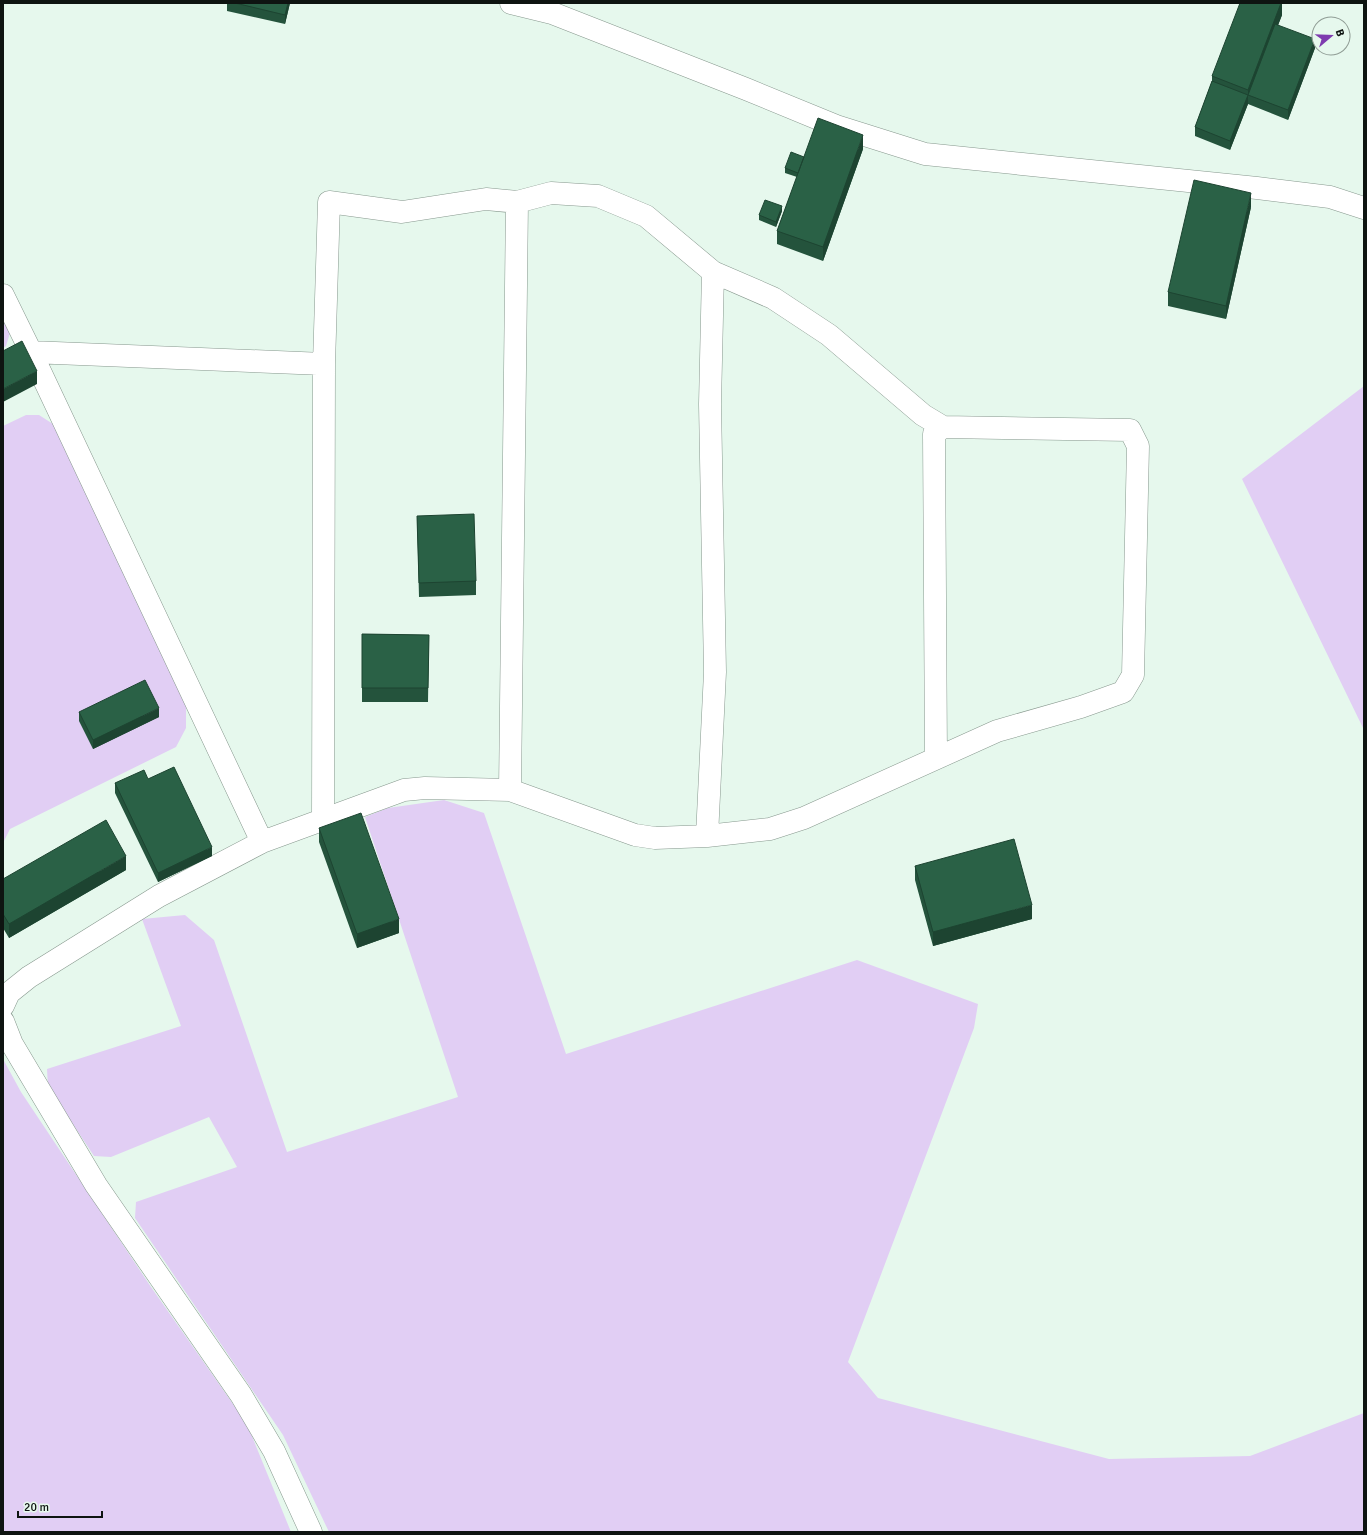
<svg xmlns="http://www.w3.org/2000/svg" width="1367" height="1535" font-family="Signika,sans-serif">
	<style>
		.green { fill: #e1cef4 }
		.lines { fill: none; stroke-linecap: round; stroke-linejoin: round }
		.minor-casing { stroke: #87988e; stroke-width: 23 }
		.minor { stroke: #fff; stroke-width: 22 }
		.wall { fill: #24533c }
		.shaded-wall { fill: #1d4431 }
		.building { fill: #2a6146; stroke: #1d4431 }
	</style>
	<rect width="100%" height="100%" fill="#e6f8ed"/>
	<path class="green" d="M3 319 10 333 6 346 3 348Z
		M1364 386V730L1242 479Z
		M26 415H39L53 424 186 705V728L176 747 10 829 3 843V426Z
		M444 800 484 813 566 1054 857 960 978 1004 974 1028 848 1362 878 1398 1109 1459 1250 1456 1364 1413V1532H329L283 1435 135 1218 136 1202 237 1167 209 1117 111 1157 94 1156 48 1087 47 1069 181 1026 142 919 185 915 214 940 287 1152 458 1097 365 817 388 808Z
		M3 1059 21 1092 151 1287 247 1424 291 1532H3Z"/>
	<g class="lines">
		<g class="minor-casing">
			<path id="minor" d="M511 3 552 13 746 89 836 126 925 154 1257 188 1330 197 1364 208
				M517 202 551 193 598 196 646 216 713 272 773 298 829 335 923 415 943 427
				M3 295 31 352 262 842
				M31 352 324 364
				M323 820 324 364 329 202 402 212 486 199 517 202 510 790
				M707 836 715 672 710 404 713 272
				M3 1006 9 993 29 977 159 896 262 842 404 790 425 788 510 790 635 835 655 838 707 836 770 829 804 818 997 731 1081 707 1123 692 1133 675 1138 446 1130 430 943 427 934 434 936 758
				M3 1021 12 1044 96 1185 241 1395 274 1451 311 1532"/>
		</g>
		<use href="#minor" class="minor"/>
	</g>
	<path class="wall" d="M227 3H290L285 24 227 11Z
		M1282 3V15L1278 25 1315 48 1288 120 1248 104 1230 150 1195 136V127L1212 81V76Z
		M863 149 823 261 777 244V231L797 177 785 173V168L804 157Z
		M1251 207 1226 319 1168 306V292Z
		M782 211 776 227 759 220V215Z
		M417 516 476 581V595L419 597Z
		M362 634 429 635 428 702H362Z
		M79 712 159 717 93 749 79 721Z
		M148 779 212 856 158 882 115 793V783Z
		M319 828 399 933 357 948 319 842Z
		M915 866 1032 919 933 946 915 880Z
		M126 870 9 938 3 928V879Z"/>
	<path class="shaded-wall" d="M288 3H290L285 24V15Z
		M1281 3H1282V15L1251 96 1248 95V90Z
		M1315 39V48L1288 120V110Z
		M1248 95V104L1230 150V141Z
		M863 135V149L823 261V247Z
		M1251 193V207L1226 319V306Z
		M782 206V211L776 227V222Z
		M37 371V384L3 402V389Z
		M159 708V717L93 749V740Z
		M212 847V856L158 882V873Z
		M126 856V870L9 938V924Z
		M1032 905V919L933 946V932Z
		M399 919V933L357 948V934Z"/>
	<path class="building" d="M235 3H288L285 15Z
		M1240 3H1281L1248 90 1212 76Z
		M1275 24 1315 39 1288 110 1248 95Z
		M1212 81 1248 95 1230 141 1195 127Z
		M818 118 863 135 823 247 777 231Z
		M791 152 804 157 798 173 785 168Z
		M1194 180 1251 193 1226 306 1168 292Z
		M765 200 782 206 776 222 759 215Z
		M22 341 37 371 3 389V351Z
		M474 514 476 581 419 583 417 516Z
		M362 634 429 635 428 688H362Z
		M145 680 159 708 93 740 79 712Z
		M174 767 212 847 158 873 115 783 144 770 148 779Z
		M361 813 399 919 357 934 319 828Z
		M106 820 126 856 9 924 3 914V879Z
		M1014 839 1032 905 933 932 915 866Z"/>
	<rect width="1367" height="1535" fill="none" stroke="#0e1411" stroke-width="8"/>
	<g transform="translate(1331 36) rotate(71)"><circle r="19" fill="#e6f8ed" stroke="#909d95"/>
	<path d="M0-3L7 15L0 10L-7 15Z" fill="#7e3baf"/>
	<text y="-6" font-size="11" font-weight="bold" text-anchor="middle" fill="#0e1411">B</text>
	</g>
	<path d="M18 1511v6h84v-6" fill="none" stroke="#0e1411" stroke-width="2"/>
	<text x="24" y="1511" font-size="12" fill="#0e1411" stroke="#e6f8ed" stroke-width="3" paint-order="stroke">20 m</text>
</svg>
